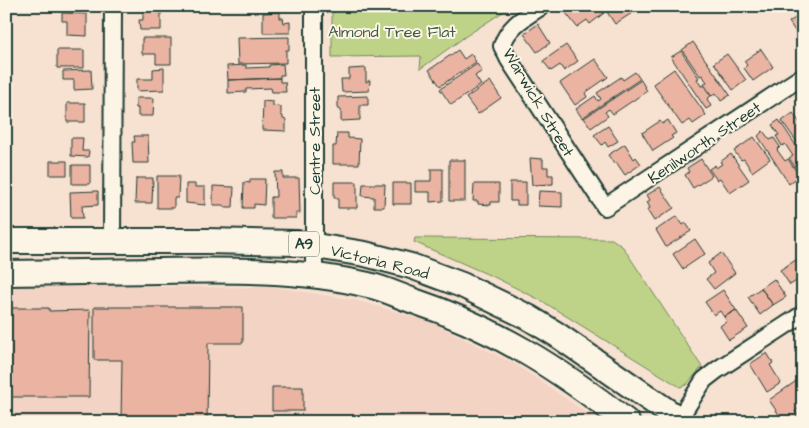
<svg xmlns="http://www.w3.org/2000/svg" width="809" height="428" font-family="'Architects Daughter',sans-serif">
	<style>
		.built { fill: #f3d3c3 }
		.green { fill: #bfd388; stroke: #6f885e }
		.building { fill: #ebb3a1; stroke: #1f3d34 }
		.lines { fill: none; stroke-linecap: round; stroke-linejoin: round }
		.minor-casing { stroke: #1f3d34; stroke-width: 20 }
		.highway-casing { stroke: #1f3d34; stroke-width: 28 }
		.minor { stroke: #fcf5e5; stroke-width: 16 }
		.highway { stroke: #fcf5e5; stroke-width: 24 }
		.labels { text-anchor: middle; stroke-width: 4; stroke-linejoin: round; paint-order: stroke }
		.shield { fill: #fcf5e5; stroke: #617469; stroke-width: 1 }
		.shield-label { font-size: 15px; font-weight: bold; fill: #1f3d34 }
		.park-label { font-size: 16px; fill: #3f5b45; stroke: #fcf5e5 }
		.street-label { font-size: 16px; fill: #1f3d34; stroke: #fcf5e5 }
	</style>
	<rect width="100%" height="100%" fill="#f7e1d1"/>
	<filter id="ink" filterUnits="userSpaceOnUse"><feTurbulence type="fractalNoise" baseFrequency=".02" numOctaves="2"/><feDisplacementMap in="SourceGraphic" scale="10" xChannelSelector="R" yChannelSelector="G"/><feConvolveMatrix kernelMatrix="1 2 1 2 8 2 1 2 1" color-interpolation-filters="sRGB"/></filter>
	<g filter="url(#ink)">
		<path class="built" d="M6 285 280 288 355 300 428 321 515 364 600 422H6Z"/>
		<path class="green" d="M332 6H512L466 36 420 69 421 56 332 57Z
			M415 238 612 239 623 247 702 367 686 385 680 387 542 301 496 278 414 242Z"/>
		<path class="building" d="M574 6H578L580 8 582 6H599L604 13 590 24 587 20 577 27 566 13Z
			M603 6H627L632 13 615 24Z
			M143 9H161V30H140L139 20H143Z
			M280 12V18H283L284 23 290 22V33H263V13Z
			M62 13 87 14V36L67 35V21H62Z
			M803 13V34L799 37 789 22Z
			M538 24 550 43 537 52 524 34Z
			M289 37V50H286V63L238 64 237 38Z
			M142 38H171V64H156V54H142Z
			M693 42 730 95 721 101 716 93 712 96 704 84 707 82 702 75 700 76 682 50Z
			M566 45 578 61 564 71 560 65 551 71 543 61Z
			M761 49 773 67 753 81 744 68 747 65 744 61Z
			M57 50H84V68H57Z
			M458 50 464 59 471 54 476 62 440 86 429 70Z
			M681 51 699 78 697 79 701 86 703 85 711 96 707 99 711 106 706 109 671 57Z
			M727 54 746 80 733 90 714 63Z
			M595 59 608 77 585 93 587 97 575 105 560 83Z
			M283 64 284 75H280V78L228 80 227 66 246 65V68L269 67V65Z
			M477 64 482 71 475 76 481 85 451 105 440 89Z
			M164 68V90L137 91V79H153V69Z
			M366 68V82L370 80 369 91 342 92 341 79H349V69Z
			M674 69 706 115 693 124 690 120 682 125 653 84Z
			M91 70 92 89 74 90V80H63V71Z
			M635 72 640 79 582 118 576 109 595 96 598 101 601 99 597 93 621 77 623 80Z
			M280 78V82H285L286 92H272L271 88 246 89V92L228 93V80Z
			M641 80 647 91 613 114 609 109 605 112 608 116 591 128 584 118Z
			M490 81 501 98 478 114 466 98Z
			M368 96V105H360V120L341 121V109H338V97Z
			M136 98H154L153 116H138V108H136Z
			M263 101 273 102V106L281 107V115L283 116V119L286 120V131L262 130Z
			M67 103H85V122H67Z
			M793 113 803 127V142L799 145 782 121Z
			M668 120 676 133 671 136 673 138 653 151 642 133 660 121 662 124Z
			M779 120 803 156V179L789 158 793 156 785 144 782 146 776 136 779 135 772 125Z
			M608 126 618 141 608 147 605 142 602 145 594 135Z
			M763 131 770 140 774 138 780 147 777 150 785 161 788 159 799 176 789 184 758 136Z
			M337 133H348V138L360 139 359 164H333V146H336Z
			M134 136H148L149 163H133L132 142H135Z
			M754 137 770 159 752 172 744 159 741 160 734 151Z
			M71 138H83L82 151H89L88 157 71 156Z
			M625 144 634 159 636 157 641 164 625 175 616 162 614 164 608 155Z
			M731 154 749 180 730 193 720 178 717 180 709 169 715 165 716 168 722 164 720 162Z
			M530 158 543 159V167H548V175H553V184L532 185Z
			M701 159 712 176 693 188 685 175 689 172 687 168Z
			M449 160H465V201H449Z
			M50 161H67V175H50Z
			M72 165H90V184H72Z
			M431 169H443V201L430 202V192H415V181H431Z
			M275 172H283V178H299L300 213H296V218H271V197H276Z
			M157 176H179L178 198H174V208H157Z
			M136 178H153L152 203H135Z
			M250 179H265L264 205 254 204V208H243L244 182 250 183Z
			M334 182H357V208H338V198H334Z
			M510 182H526V205H517V201H510Z
			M393 183H411V204H393Z
			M186 184H195V187H205V205L186 203Z
			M363 184H385L384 207H374V197L362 196Z
			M474 184H499V202H491V205L478 204V201H473Z
			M213 186 234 187 233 207H224V205H213Z
			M660 187 674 208 654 221 647 210 650 208 647 202 650 200 647 195Z
			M98 191V205L82 206 83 218H71L70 192Z
			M539 191 562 192V207L538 206Z
			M677 216 683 225 686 223 691 231 666 247 656 230Z
			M695 239 705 254 683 269 673 254Z
			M721 253 735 273 714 289 706 279 714 273 708 263Z
			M799 258 803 264V277L790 285 780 270Z
			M774 279 786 297 773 305 761 288Z
			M761 288 773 305 760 315 748 297Z
			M723 290 736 310 724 317 720 311 714 315 705 302Z
			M94 307H243V343H208L207 422H121L122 360H94Z
			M6 308H49V311L90 310 89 397H6Z
			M736 310 748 328 729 340 720 326 727 321 724 317Z
			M767 353 773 363 770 365 781 383 767 392 750 364Z
			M802 377 803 406 795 411 800 418 795 422H784L769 400Z
			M272 387H303V411H272Z"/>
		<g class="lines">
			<g class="minor-casing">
				<path id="minor" d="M314 6V275
					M542 6C525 17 508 26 502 46L509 60 605 207 803 76
					M112 241 113 6
					M677 422 704 380 717 370 803 314"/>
			</g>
			<g class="highway-casing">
				<path id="highway" d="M6 241H207L297 243 365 254 411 266 462 285 528 317 556 334 683 422
					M6 273C58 272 110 272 161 271 230 270 300 269 368 285 383 288 397 295 411 300 495 328 558 368 627 422"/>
			</g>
			<use href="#minor" class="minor"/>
			<use href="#highway" class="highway"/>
		</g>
	</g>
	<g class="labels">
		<rect class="shield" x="289" y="231.5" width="30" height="25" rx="4"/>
		<g class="shield-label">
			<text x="304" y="249">A9</text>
		</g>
		<g class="park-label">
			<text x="392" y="37">Almond Tree Flat</text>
		</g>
		<g class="street-label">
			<text transform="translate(539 102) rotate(59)" y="6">Warwick Street</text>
			<text transform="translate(314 141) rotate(-90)" y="6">Centre Street</text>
			<text transform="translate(704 142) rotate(-34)" y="6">Kenilworth Street</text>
			<text transform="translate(380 261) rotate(14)" y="6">Victoria Road</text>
		</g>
	</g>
	<rect width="809" height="428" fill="none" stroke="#fcf5e5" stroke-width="25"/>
	<rect x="12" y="12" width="784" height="403" fill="none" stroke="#1f3d34" stroke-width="2" filter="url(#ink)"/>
</svg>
